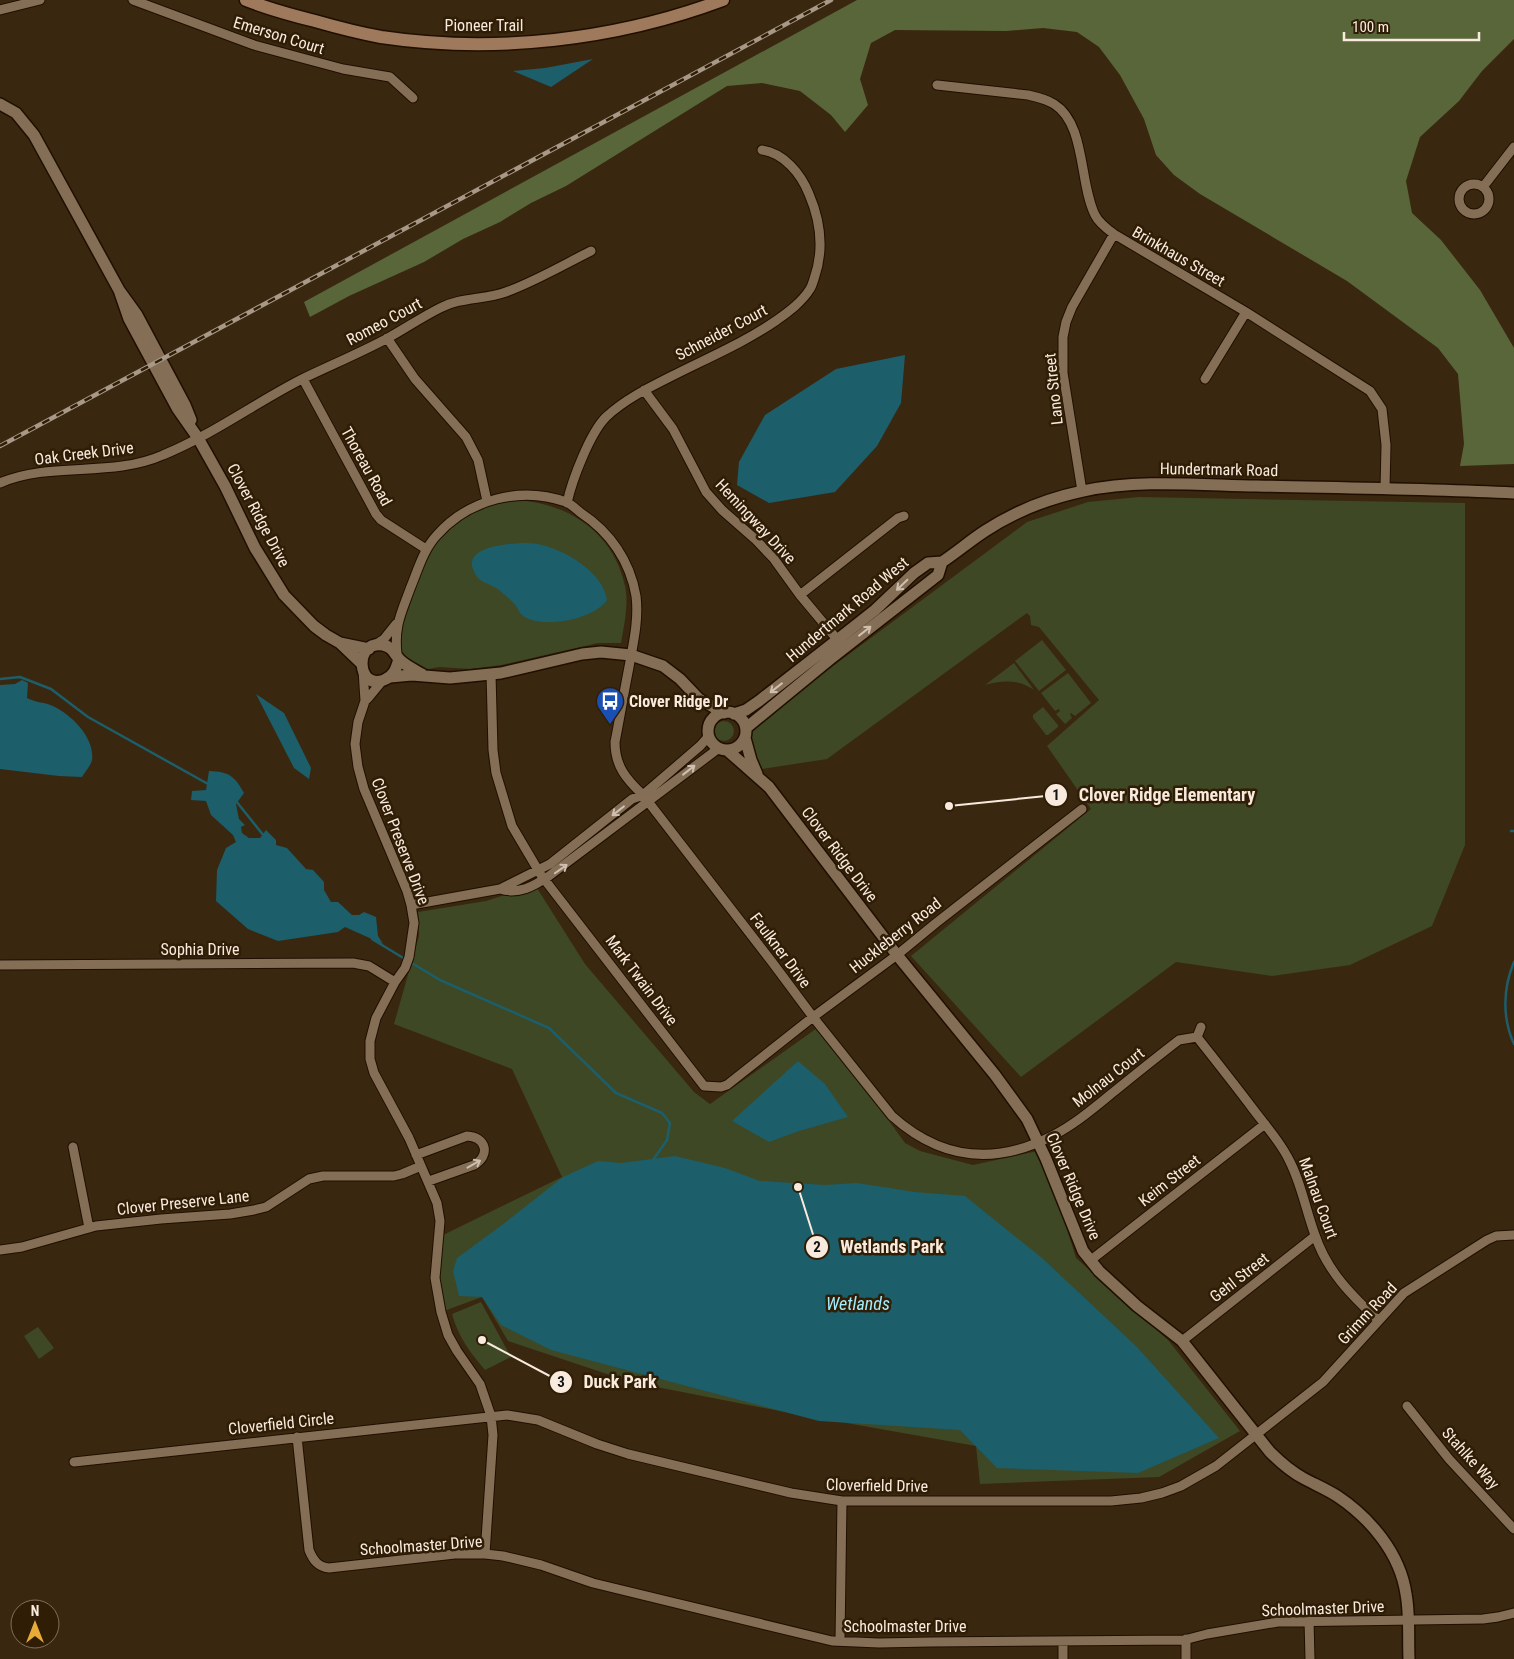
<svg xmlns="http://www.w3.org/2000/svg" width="1514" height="1659" font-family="'Roboto Condensed',sans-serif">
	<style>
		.green { fill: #3e4825 }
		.forest { fill: #59663a }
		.water { fill: #1c5e6a }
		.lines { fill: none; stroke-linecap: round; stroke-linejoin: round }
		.stream { stroke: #1c5e6a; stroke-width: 2.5 }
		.minor-casing { stroke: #200f00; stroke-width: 11 }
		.tertiary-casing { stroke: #200f00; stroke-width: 14 }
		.secondary-casing { stroke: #200f00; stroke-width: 15 }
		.minor { stroke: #846e56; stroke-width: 9 }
		.tertiary { stroke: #846e56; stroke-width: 11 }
		.secondary { stroke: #9e795c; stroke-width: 12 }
		.rail-casing { stroke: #a79887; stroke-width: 4.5 }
		.rail { stroke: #301d06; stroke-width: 2.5; stroke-dasharray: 8; stroke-linecap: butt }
		.oneway { stroke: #cfbfae }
		.labels { text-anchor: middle; stroke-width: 5; stroke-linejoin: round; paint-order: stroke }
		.street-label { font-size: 16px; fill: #f8ebde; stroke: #301d06 }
		.poi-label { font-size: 16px; font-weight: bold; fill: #f8ebde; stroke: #301d06; text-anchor: start }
		.water-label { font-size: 18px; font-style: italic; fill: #a1edfd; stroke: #301d06 }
		.leader { fill: none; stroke: #f8ebde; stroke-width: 2 }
		.callout-dot { fill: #f8ebde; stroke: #301d06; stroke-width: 2 }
		.mark-label { font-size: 15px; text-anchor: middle; font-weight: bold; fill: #111 }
		.callout-label { font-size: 18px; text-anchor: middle; font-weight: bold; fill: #f8ebde; stroke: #301d06; stroke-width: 5; stroke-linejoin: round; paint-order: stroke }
	</style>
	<rect width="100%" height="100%" fill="#3a2710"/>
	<path class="green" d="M1139 497 1465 503V845L1432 926 1350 965 1272 976 1176 962 1021 1077 911 956 1091 809 1047 746 1099 700 1039 627 1031 625 1030 616 1027 613 827 759 755 770 751 727 1027 522 1088 502Z
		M509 500C564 500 613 530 625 586 629 603 624 626 621 643H598L501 665 470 669 439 667 429 669 414 666 400 656 398 636 408 603 428 554 437 541 456 522 477 509Z
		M1042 640 1066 670 1039 691 1015 661Z
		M1014 663 1034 690C1019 679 1002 680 985 685Z
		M1068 673 1091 703 1075 716 1071 713 1070 714 1072 718 1065 724 1056 714 1060 711 1059 709 1055 711 1041 693Z
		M1043 707 1058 725V727L1048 735H1046L1033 718V715Z
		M714 731a10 10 0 1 1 20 0a10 10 0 1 1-20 0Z
		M535 885 585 964 694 1092 710 1104 820 1026 905 1143 920 1151 973 1165 1042 1150 1076 1258 1168 1340 1240 1431 1159 1477 980 1484 976 1446 790 1413 631 1382 508 1341 482 1297 441 1312 439 1237 562 1177 512 1069 394 1024 419 936 418 912 486 901Z
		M481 1302 511 1357 485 1370C469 1351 459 1338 452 1314Z
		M38 1327 54 1348 39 1359 24 1336Z"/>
	<path class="forest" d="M857 0H1514V39L1482 71 1459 101 1420 137 1406 181 1412 213 1441 240 1480 290 1514 348V464L1460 466 1464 444 1458 374 1438 348 1347 281 1200 194 1174 175 1156 155 1144 119 1120 75 1099 47 1077 32 1043 28 1006 31 895 30 871 43 860 79 868 105 845 132 831 115 800 91 762 83 727 86 566 186 531 203 500 222 463 239 424 262 349 296 310 317 304 302Z"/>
	<path class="water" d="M593 59 551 87 513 71 545 68Z
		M905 355 901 403 877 446 835 492 769 503 737 485 739 462 765 415 836 369Z
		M522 543C527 543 533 543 538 544 564 549 603 572 607 600 594 620 540 630 522 615 520 613 518 609 516 606 511 600 505 595 499 590 493 585 485 584 479 579 476 576 473 571 472 566 469 546 508 544 522 543Z
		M22 680 28 683 27 698C36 703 45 702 53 706 72 715 95 738 92 760 91 765 85 772 82 777L59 776 0 769V685L15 684Z
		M256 694 284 713 311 768 309 779 294 768Z
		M209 771C229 772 234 775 244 793L236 804 239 819 245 825 241 827 242 833 249 838H260L266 830 276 840V845L287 848 306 869 313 870 324 882V890L331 902H338L352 915H359L364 912 376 917 378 936 383 944 345 927 338 932 278 941 248 929 216 901 217 870 226 848 236 842 233 835 211 815 206 801 191 800 192 791 206 790Z
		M798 1061 825 1084 848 1117 799 1131 769 1142 732 1121Z
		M675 1156 725 1168 760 1181 825 1185 857 1183 915 1192 965 1196 1042 1258 1137 1347 1219 1438 1138 1473 997 1468 960 1430 819 1421 551 1350 501 1325 482 1297 459 1296 453 1271 457 1258 502 1225 563 1177 598 1161 621 1163Z"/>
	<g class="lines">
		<path class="stream" d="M0 679 20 677 51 689 88 717 208 784
			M236 801 264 836
			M1511 831H1514
			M372 939 405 959
			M410 962 440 980 549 1028 616 1093 662 1113 670 1123 667 1140 653 1160
			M1514 962C1503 988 1502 1018 1514 1044"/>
		<g class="minor-casing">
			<path id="minor" d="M133 0 254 45 343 69 390 77 413 98
				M0 10 40 0
				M937 85 1028 95C1037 97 1046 99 1054 104 1086 124 1079 183 1095 215 1099 223 1107 229 1114 234L1246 312 1370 391 1382 409 1386 445 1385 489
				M1459 199a15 15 0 1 1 30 0a15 15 0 1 1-30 0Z
				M1483 187 1514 147
				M387 338 415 379 466 437 478 460 487 501
				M303 379 376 514 381 520 426 549
				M1205 379 1246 312
				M644 390 673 429 706 492 722 510 755 539 774 559 800 595 841 644
				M0 483C51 461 111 478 163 455 212 435 255 403 302 379 331 365 360 353 388 338 406 328 422 317 440 308 461 297 484 300 506 292 534 282 565 264 591 251
				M1082 491 1063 373V337L1066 322 1072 307 1114 234
				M567 503C572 480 590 433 606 417 624 400 648 388 670 377 705 359 744 343 777 320 788 312 802 302 810 289 812 286 813 282 814 279 824 251 821 222 809 194 801 174 784 153 762 150
				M800 595 898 518 904 516
				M375 645 384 639 396 624
				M397 654C394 626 401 614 410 589 418 570 423 550 437 535 469 499 521 486 566 502 571 504 576 509 581 513 610 532 630 561 636 596 639 620 633 644 629 667 624 692 620 717 615 742 615 766 626 779 643 795L772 962 813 1017 892 1116C941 1160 995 1166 1054 1135 1077 1123 1096 1106 1116 1090 1137 1073 1158 1056 1179 1040L1197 1037
				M363 670 365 701 358 722 355 744 358 767 364 789 407 891 411 905 414 923 409 957 405 968 395 982 376 1018 370 1041V1059L374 1073 409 1138 437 1203 440 1221 435 1278 441 1312 448 1335 457 1351 480 1384 491 1416 493 1435 485 1554
				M491 674 493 750 496 773 512 826 541 875 704 1086 721 1087 727 1085 813 1017 897 955 936 923 1082 809
				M365 701 369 697 383 680
				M500 889C519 895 534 886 549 876L719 748
				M411 905 500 889 550 864 632 799 643 795 700 746 709 736
				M0 965 353 963 369 966 395 982
				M1197 1037C1216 1061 1235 1085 1253 1109 1265 1125 1278 1139 1287 1156 1301 1181 1305 1208 1315 1235 1327 1271 1351 1295 1378 1320
				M1197 1037 1201 1027
				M73 1147 89 1228
				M416 1155 467 1136C486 1137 491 1155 474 1165L429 1181
				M0 1250 22 1247 96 1226 161 1219 230 1214 254 1210 266 1207 309 1179 323 1176H394L402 1174 421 1166
				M1091 1260 1265 1124
				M1182 1341 1315 1236
				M1407 1406 1449 1459 1514 1529
				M297 1437 309 1550C313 1560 318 1567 329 1568L455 1554H485L503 1556 541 1565 593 1583 832 1641 879 1643 930 1642 1184 1640 1207 1634 1278 1622 1483 1619 1498 1617 1514 1613
				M74 1462 507 1415 538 1420 597 1444 628 1454 791 1493 842 1501H1111L1141 1498 1162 1493 1181 1486 1216 1466 1323 1382 1404 1293 1487 1240 1496 1236 1514 1235
				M1309 1620 1310 1659
				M1186 1639V1659
				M840 1640 842 1501
				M1063 1659V1641"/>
		</g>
		<g class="tertiary-casing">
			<path id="tertiary" d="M0 104 16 113 34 135 119 290 137 315 185 405 191 420
				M119 290 129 319 177 408 198 438 225 486 255 548 284 595 314 626 326 635 340 643 369 649
				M942 562C957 552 971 540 985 531 1014 512 1050 498 1083 491 1139 479 1200 485 1257 486 1343 488 1428 489 1514 493
				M340 643 362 664
				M399 659C396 669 394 676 384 680 357 691 353 640 383 645 393 647 394 654 400 660 406 666 415 670 422 674
				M390 677 412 675 450 678 501 673 582 654 601 652 631 655 663 666 680 679 699 699 724 713
				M708 731a19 19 0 1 1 38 0a19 19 0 1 1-38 0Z
				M734 714 746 710 759 701 837 640 875 610 914 573 928 563 942 562
				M746 728 829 660 938 575 942 562
				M745 738 751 760 757 774
				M727 750 769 787 897 955 995 1075 1027 1119 1046 1159 1083 1251 1099 1271 1137 1306 1182 1341 1270 1452C1280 1462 1290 1471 1303 1478 1314 1484 1326 1489 1337 1496 1370 1518 1400 1553 1406 1594 1410 1615 1408 1638 1409 1659"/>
		</g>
		<g class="secondary-casing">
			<path id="secondary" d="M246 0C269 9 291 15 315 21 336 27 359 33 381 37 495 54 616 40 723 0"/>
		</g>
		<use href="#minor" class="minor"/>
		<use href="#tertiary" class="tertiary"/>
		<use href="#secondary" class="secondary"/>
		<g class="rail-casing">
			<path id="rail" d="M0 446 831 0"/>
		</g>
		<use href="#rail" class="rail"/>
	</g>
	<defs><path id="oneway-shaft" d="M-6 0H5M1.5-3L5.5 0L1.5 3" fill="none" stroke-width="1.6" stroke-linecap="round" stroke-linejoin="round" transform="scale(1.25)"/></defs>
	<g class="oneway">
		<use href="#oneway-shaft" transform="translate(902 585) rotate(136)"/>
		<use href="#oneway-shaft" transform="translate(865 631) rotate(-38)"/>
		<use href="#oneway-shaft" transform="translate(776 688) rotate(142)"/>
		<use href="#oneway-shaft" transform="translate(689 770) rotate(-38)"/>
		<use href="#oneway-shaft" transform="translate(618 811) rotate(142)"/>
		<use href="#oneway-shaft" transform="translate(561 869) rotate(-35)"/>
		<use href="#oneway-shaft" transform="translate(474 1164) rotate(-29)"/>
	</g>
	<defs>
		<g id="bus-pin" transform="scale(1.4375)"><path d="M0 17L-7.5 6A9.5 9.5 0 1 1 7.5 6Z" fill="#1a4fb4" stroke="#301d06"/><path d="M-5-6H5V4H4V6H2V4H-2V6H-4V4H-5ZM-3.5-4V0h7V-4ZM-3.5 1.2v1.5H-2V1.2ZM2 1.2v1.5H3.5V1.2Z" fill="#fff"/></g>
	</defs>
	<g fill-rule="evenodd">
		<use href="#bus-pin" x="610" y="701"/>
	</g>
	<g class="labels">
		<g class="street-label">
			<text x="484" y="31">Pioneer Trail</text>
			<text transform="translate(279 35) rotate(17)" y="6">Emerson Court</text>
			<text transform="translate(1179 256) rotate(30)" y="6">Brinkhaus Street</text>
			<text transform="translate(384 321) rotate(-28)" y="6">Romeo Court</text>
			<text transform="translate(721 332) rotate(-28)" y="6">Schneider Court</text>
			<text transform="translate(1053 389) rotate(-96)" y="6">Lano Street</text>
			<text transform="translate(84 453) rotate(-7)" y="6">Oak Creek Drive</text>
			<text transform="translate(367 466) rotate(61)" y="6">Thoreau Road</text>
			<text transform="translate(1219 469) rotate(1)" y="6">Hundertmark Road</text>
			<text transform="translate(259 515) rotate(62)" y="6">Clover Ridge Drive</text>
			<text transform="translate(756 521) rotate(47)" y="6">Hemingway Drive</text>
			<text transform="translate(847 609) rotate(-40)" y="6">Hundertmark Road West</text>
			<text transform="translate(401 841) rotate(69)" y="6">Clover Preserve Drive</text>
			<text transform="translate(840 854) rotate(53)" y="6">Clover Ridge Drive</text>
			<text transform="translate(895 935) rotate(-38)" y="6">Huckleberry Road</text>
			<text x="200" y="955">Sophia Drive</text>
			<text transform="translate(781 950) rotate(53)" y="6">Faulkner Drive</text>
			<text transform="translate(642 980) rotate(53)" y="6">Mark Twain Drive</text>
			<text transform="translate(1108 1077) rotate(-38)" y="6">Molnau Court</text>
			<text transform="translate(1169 1180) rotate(-38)" y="6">Keim Street</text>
			<text transform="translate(1074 1186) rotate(67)" y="6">Clover Ridge Drive</text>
			<text transform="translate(1319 1198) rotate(70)" y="6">Malnau Court</text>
			<text transform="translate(183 1202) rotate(-6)" y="6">Clover Preserve Lane</text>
			<text transform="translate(1239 1277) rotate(-38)" y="6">Gehl Street</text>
			<text transform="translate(1367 1313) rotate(-47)" y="6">Grimm Road</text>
			<text transform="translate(281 1423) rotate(-6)" y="6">Cloverfield Circle</text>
			<text transform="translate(1471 1458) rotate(48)" y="6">Stahlke Way</text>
			<text transform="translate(877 1485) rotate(1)" y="6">Cloverfield Drive</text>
			<text transform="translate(421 1545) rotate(-4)" y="6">Schoolmaster Drive</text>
			<text transform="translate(1323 1608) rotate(-2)" y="6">Schoolmaster Drive</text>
			<text x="905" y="1632">Schoolmaster Drive</text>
		</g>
		<g class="poi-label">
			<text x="629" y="707">Clover Ridge Dr</text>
		</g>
		<g class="water-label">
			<text x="858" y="1310">Wetlands</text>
		</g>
	</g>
	<path class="leader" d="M949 806L1056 795M798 1187L817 1247M482 1340L561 1382"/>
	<g class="callout-dot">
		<circle cx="949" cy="806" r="5"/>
		<circle cx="798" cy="1187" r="5"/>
		<circle cx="482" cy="1340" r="5"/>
		<circle cx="1056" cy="795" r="12"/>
		<circle cx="817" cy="1247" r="12"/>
		<circle cx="561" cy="1382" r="12"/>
	</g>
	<g class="mark-label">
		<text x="1056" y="800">1</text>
		<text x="817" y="1252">2</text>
		<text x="561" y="1387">3</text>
	</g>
	<g class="callout-label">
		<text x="1167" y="801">Clover Ridge Elementary</text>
		<text x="892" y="1253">Wetlands Park</text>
		<text x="620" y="1388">Duck Park</text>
	</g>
	<g transform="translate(35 1624)"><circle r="24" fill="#301d06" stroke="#806f5c"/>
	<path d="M0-4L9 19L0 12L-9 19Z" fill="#e9ab38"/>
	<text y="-8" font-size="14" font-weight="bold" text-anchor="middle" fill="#f8ebde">N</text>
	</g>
	<path d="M1344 32v8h135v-8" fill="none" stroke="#f8ebde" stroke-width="2.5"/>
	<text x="1352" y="32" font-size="15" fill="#f8ebde" stroke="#301d06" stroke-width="4" paint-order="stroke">100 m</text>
</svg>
